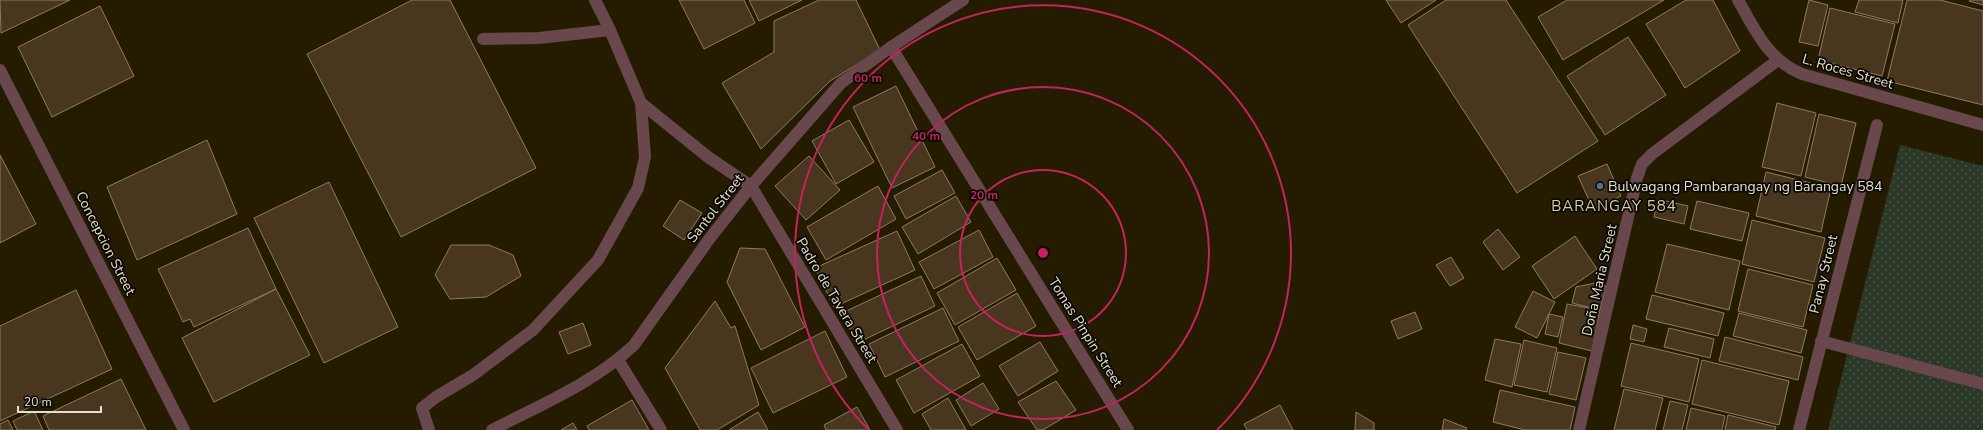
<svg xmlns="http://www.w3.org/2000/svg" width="1983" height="430" font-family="'Nunito Sans',sans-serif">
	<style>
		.grass { fill: url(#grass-dots) }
		.building { fill: #48361f; stroke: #907a60 }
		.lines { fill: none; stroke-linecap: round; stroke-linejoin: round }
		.service { stroke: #68474d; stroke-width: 12 }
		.minor { stroke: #68474d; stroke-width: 12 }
		.tertiary { stroke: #68474d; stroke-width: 12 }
		.ring { fill: none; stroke: #c42261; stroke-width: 2 }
		.service-dot { fill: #5c6f8a; stroke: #0a0701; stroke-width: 1.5 }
		.labels { text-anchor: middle; stroke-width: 3.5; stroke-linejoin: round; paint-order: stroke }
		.street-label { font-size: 14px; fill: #e5dfce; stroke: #0a0701 }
		.poi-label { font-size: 14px; fill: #e5dfce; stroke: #0a0701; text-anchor: start }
		.neighbourhood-label { font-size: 15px; letter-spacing: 1px; fill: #d7cbaa; stroke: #0a0701 }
		.centre { fill: #c42261; stroke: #0a0701; stroke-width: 2 }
		.ring-label { font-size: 12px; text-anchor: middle; font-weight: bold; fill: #c42261; stroke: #0a0701; stroke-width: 3.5; stroke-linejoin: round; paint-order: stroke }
	</style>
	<defs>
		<pattern id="grass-dots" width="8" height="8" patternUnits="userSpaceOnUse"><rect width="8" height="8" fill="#2b3828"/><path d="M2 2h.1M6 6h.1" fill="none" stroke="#4a5446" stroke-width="1.8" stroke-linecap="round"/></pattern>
	</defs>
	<rect width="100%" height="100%" fill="#251c00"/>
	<path class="grass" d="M1900 145 1983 166V430H1828Z"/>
	<path class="building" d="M0 0H70L1 33Z
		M412 0H450L536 168 401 237 307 54Z
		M679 0H744L755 23 704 49Z
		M749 0H802L759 21Z
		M819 0H856L880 50 830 81 761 149 722 83 774 52V21Z
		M1386 0H1436L1401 23Z
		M1446 0H1506L1598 141 1517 193 1408 25Z
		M1567 0H1664L1563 60 1538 17Z
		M1686 0H1713L1740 51 1685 88 1646 24Z
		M1809 0 1828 5 1818 46 1799 42Z
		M1859 0H1903L1898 23 1855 12Z
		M1907 0H1940L1983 11V105L1887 81Z
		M1970 0H1983V5L1969 1Z
		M100 6 134 76 52 117 18 47Z
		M1830 8 1895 24 1882 76 1818 60Z
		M1628 37 1666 95 1605 135 1567 76Z
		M896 86 935 167 892 188 853 107Z
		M1777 103 1816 113 1801 176 1762 167Z
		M1819 114 1856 123 1841 186 1805 177Z
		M849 120 874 162 836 184 812 141Z
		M207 140 237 214 137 260 107 187Z
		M0 155 36 224 0 243Z
		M809 156 840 190 806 220 775 186Z
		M1607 164 1621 196 1593 209 1578 176Z
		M942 170 955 193 906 219 894 196Z
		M1766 172 1831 188 1821 232 1756 216Z
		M329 182 398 327 324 363 254 218Z
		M878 186 896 219 826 260 807 227Z
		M956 196 971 222 918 254 902 227Z
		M1658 199 1688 206 1684 224 1654 217Z
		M680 200 702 213 684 240 663 226Z
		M1697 201 1749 213 1742 241 1690 229Z
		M1752 220 1825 238 1814 282 1742 264Z
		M248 228 276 289 194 327 190 319 183 322 158 269Z
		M1498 229 1520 257 1503 270 1483 242Z
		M979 230 993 257 934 289 919 262Z
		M897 231 915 270 834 307 815 268Z
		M1575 236 1597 269 1554 299 1532 266Z
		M1667 244 1740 261 1729 310 1655 292Z
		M451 245H489L513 255 521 276 486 297 450 299 435 275Z
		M740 248 765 249 805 327 761 350 727 282Z
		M1451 257 1464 278 1450 286 1436 265Z
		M997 258 1016 290 955 325 937 293Z
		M1748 269 1813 285 1803 327 1738 311Z
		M921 276 935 306 857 343 842 313Z
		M1595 283 1606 286 1600 310 1572 303 1576 287Z
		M276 289 310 355 214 402 182 338Z
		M76 290 112 369 0 421V326Z
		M1533 291 1555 302 1537 338 1515 327Z
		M1017 293 1036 326 977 360 958 327Z
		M1652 295 1724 313 1718 336 1646 319Z
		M715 301 731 328 735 326 759 405 717 430H700L665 368Z
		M1567 304 1600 310 1592 351 1559 343Z
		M943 308 959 341 885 377 869 344Z
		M1415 312 1422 329 1398 339 1391 321Z
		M1739 313 1807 330 1801 353 1733 336Z
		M1549 314 1563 317 1558 337 1545 334Z
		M583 323 591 345 568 354 559 332Z
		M1633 325 1647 329 1644 342 1630 339Z
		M1669 328 1714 339 1710 358 1664 347Z
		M825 331 847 377 773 413 751 368Z
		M1725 337 1803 357 1798 380 1719 361Z
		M1495 339 1521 344 1512 387 1485 380Z
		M1524 340 1557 348 1547 392 1514 385Z
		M1040 342 1058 371 1018 396 999 366Z
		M1631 343 1699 359 1689 402 1621 386Z
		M962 344 980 376 914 413 896 380Z
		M1558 352 1586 358 1576 400 1549 394Z
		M1702 360 1789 381 1779 425 1692 404Z
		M121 379 146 430H49L43 416Z
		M1056 381 1076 410 1043 430H1037L1018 402Z
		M983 383 999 409 971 426 956 400Z
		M1624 389 1663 398 1655 430H1614Z
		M1500 390 1575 407 1570 430H1525L1493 422Z
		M948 398 966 430H931L922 414Z
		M632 400 649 430H589L587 426Z
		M1670 401 1688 405 1682 430H1663Z
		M1280 405 1293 430H1247L1244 424Z
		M857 407 870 430H826L824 425Z
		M1691 408 1725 416 1722 430H1686Z
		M34 411 43 430H17L13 421Z
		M758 412 768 430H729Z
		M1356 412 1374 423V430H1355Z
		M1728 415 1776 427 1775 430H1725Z
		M1444 419 1467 428 1466 430H1442Z
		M8 420 13 430H0V424Z
		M573 423 577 430H561Z"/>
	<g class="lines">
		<path class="service" d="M483 39 539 38 610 30
			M641 103 708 157 751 186
			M429 430 422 408 436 397 473 375 533 330 598 260 638 188 645 157 641 103 610 30 595 0"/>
		<path class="minor" d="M891 47 1128 430
			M0 70 184 430
			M751 186 897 430
			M1821 341 1983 384
			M618 360 661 430
			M1579 430 1637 178 1642 164 1652 154 1778 60
			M1799 430 1877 125"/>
		<path class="tertiary" d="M1738 0C1756 31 1767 59 1802 74L1983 125
			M492 430C540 405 594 383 634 345L710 238 751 186 841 83 891 47 963 0"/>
	</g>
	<g class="ring">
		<circle cx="1043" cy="253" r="83"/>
		<circle cx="1043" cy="253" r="166"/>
		<path d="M869 430A248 248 0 1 1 1217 430"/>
	</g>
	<circle class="service-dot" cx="1600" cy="186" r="4"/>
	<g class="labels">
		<g class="street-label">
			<text transform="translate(1848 71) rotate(16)" y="5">L. Roces Street</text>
			<text transform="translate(715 208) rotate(-52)" y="5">Santol Street</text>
			<text transform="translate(106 243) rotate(63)" y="5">Concepcion Street</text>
			<text transform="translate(1823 274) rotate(-76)" y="5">Panay Street</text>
			<text transform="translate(1599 280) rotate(-77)" y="5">Doña Maria Street</text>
			<text transform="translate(837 300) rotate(59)" y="5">Padro de Tavera Street</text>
			<text transform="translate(1086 332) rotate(58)" y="5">Tomas Pinpin Street</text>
		</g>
		<g class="poi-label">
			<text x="1608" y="191">Bulwagang Pambarangay ng Barangay 584</text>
		</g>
		<g class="neighbourhood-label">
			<text x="1614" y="211">BARANGAY 584</text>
		</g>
	</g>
	<circle cx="1043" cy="253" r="6" class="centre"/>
	<g class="ring-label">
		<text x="868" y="82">60 m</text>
		<text x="926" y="140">40 m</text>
		<text x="984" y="199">20 m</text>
	</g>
	<path d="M18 406v6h83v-6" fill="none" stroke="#e5dfce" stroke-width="2"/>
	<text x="24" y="406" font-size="12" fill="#e5dfce" stroke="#0a0701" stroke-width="3" paint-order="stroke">20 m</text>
</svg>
